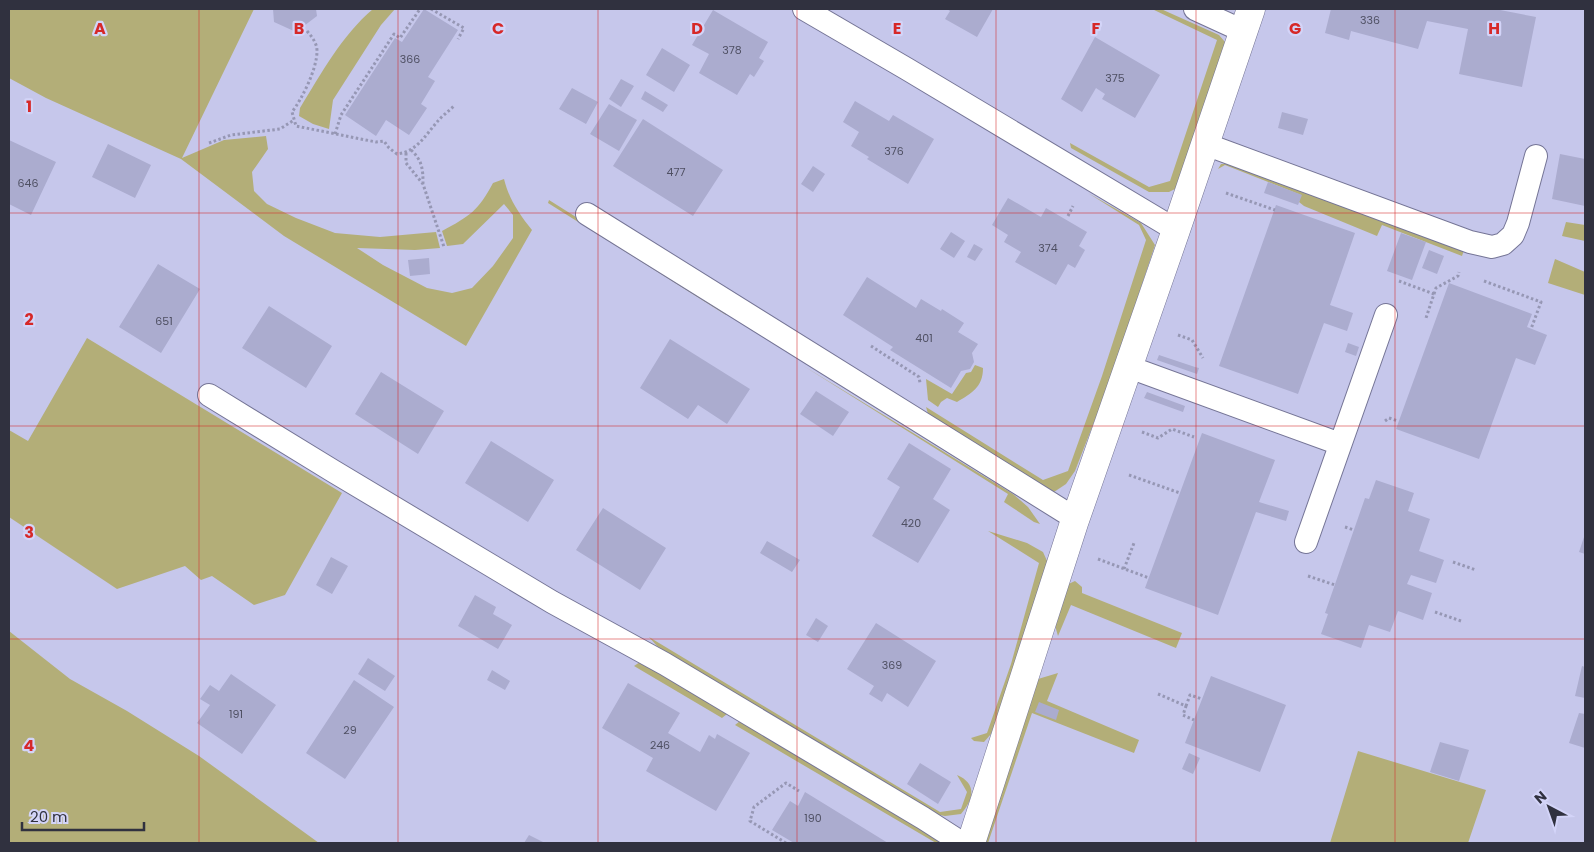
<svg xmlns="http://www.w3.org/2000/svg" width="1594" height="852" font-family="Poppins,sans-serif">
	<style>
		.green { fill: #b3ae78 }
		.building { fill: #abaccf }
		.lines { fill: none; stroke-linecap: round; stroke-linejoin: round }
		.lane-casing { stroke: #757596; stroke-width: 24 }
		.street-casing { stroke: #757596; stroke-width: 29 }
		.path { stroke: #9697b4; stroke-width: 3; stroke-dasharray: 2.5 2.5; stroke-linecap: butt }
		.lane { stroke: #fff; stroke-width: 22 }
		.street { stroke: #fff; stroke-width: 28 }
		.grid { fill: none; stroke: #d62828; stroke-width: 1; stroke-opacity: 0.55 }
		.labels { text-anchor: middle; stroke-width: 4.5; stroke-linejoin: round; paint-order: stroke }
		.number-label { font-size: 11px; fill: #4f5063 }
		.grid-label { font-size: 16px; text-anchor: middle; font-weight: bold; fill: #d62828; stroke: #d3d4f8; stroke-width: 4.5; stroke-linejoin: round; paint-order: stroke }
	</style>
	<rect width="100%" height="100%" fill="#c6c7eb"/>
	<path class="green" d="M9 9H254L182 158 224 140 266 136 268 149 252 172 254 191 267 204 296 218 335 233 380 237 436 232 440 248 415 250 357 248 383 265 427 288 452 293 472 288 493 266 513 238V215L504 204 463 244 447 246 442 231C470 216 478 211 493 183L504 179C509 199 519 214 532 230L466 346 284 236 181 159 46 98 9 78Z
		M373 9H395L381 25 333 100 329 129 313 124 299 116 300 108C321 74 342 35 373 9Z
		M1152 9H1161L1219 35 1225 42 1177 188 1169 192H1149L1071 148 1070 143 1149 187 1170 181 1217 40Z
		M1221 164H1230L1464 250 1462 256 1382 225 1377 236 1304 206 1299 202 1301 195 1225 165 1218 169Z
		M1088 193 1141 223 1155 245 1110 381 1075 471 1066 484 1054 492 1043 488 929 417 926 407 1043 480 1068 471 1102 376 1146 240 1139 225Z
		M549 200 725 311 726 315 548 203Z
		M1566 222 1585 225V241L1562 236Z
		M1555 259 1585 272V295L1548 283Z
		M87 338 342 493 285 595 254 605 212 576 201 580 185 566 117 589 9 517V430L28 441Z
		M802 365 1013 494 1028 507 1040 524 1034 522 1004 502 1008 494Z
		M975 365 983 368C983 387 972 393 957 402L947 398 941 402 938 407 928 400 926 379 952 394 966 373 971 372Z
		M988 531 1027 543 1043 552 1048 563 1016 666 991 734 984 742 974 741 971 738 987 733 1011 664 1039 563Z
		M1075 581 1082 587V593L1182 633 1176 648 1071 605 1058 636 1054 622 1064 586Z
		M9 631 70 679 127 711 199 756 319 843H9Z
		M649 637 940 812 961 809 967 792 957 775C978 784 973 800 961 814L945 816 934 814 737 697 657 646Z
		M640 662 727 714 722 718 634 666Z
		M1058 673 1047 701 1139 740 1134 753 1032 713 988 843H983L1038 679Z
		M740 721 945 843H936L735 725Z
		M1358 751 1486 790 1468 843H1330Z"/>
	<path class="building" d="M273 9H316L317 16 296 32 274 22Z
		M424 9 458 30 428 77 435 81 421 104 427 108 409 135 386 120 376 136 345 115 395 38 402 42Z
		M947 9H993L977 37 945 19 950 11Z
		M1331 9H1495L1536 17 1522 87 1459 74 1468 29 1427 21 1418 49 1351 31 1349 40 1325 33Z
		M713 10 768 42 759 58 764 61 754 77 750 74 737 95 699 73 709 54 692 45Z
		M1095 37 1160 75 1135 118 1102 99 1105 94 1096 88 1082 112 1061 99Z
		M662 48 690 65 674 92 646 75Z
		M621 79 634 86 621 107 609 99Z
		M572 88 598 102 586 124 559 109Z
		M645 91 668 105 663 112 641 99Z
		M855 101 889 121 893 115 934 139 908 184 867 159 869 157 851 146 859 132 843 122Z
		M609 104 637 120 619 151 590 134Z
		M1282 112 1308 119 1303 135 1278 128Z
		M643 119 723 170 693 216 613 166Z
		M9 140 56 162 31 215 9 204Z
		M108 144 151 165 135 198 92 177Z
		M1560 154 1585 159V206L1552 199Z
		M813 166 825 174 813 192 801 184Z
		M1268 182 1302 195 1298 205 1264 193Z
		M1008 198 1041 217 1046 208 1087 232 1079 246 1085 250 1075 268 1068 264 1056 285 1015 262 1021 252 1004 242 1008 235 992 225Z
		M1276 205 1355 233 1330 305 1353 313 1347 331 1324 323 1298 394 1219 366Z
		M951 232 965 241 954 258 940 249Z
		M1401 233 1426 242 1412 280 1387 271Z
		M974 244 983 249 975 261 967 257Z
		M1429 250 1444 256 1437 274 1422 268Z
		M429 258 430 274 410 276 408 260Z
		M158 264 200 289 161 353 119 327Z
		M867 277 916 308 921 299 941 311 942 309 964 323 958 332 978 344 972 353 974 362 970 369 961 371 951 388 890 350 893 347 843 315Z
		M1449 283 1532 314 1527 327 1547 335 1535 365 1516 358 1479 459 1396 429Z
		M269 306 332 346 306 388 242 348Z
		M670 339 750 389 727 424 698 405 688 419 640 388Z
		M1348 343 1359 347 1356 356 1345 352Z
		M1159 355 1195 367 1199 368 1197 374 1157 360Z
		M381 372 444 411 418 454 355 414Z
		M816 391 849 412 833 436 800 414Z
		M1147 392 1185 406 1183 412 1144 398Z
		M1202 433 1275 460 1259 502 1289 511 1286 521 1256 512 1218 615 1145 588Z
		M491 441 554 480 528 522 465 483Z
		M909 443 951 469 933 499 950 510 918 563 872 536 900 487 887 479Z
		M1376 480 1414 493 1408 511 1430 519 1419 551 1444 560 1436 583 1411 575 1407 584 1432 593 1423 620 1398 611 1390 632 1369 625 1361 648 1321 634 1328 614 1325 613 1365 498 1369 499Z
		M603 508 666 548 640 590 576 550Z
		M1585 534V554L1579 552Z
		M767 541 800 560 792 572 760 553Z
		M331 557 348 566 332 594 316 585Z
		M475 595 496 607 493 614 512 625 498 649 458 626Z
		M816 618 828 626 818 642 806 635Z
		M876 623 936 661 908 707 887 693 882 702 869 694 874 686 847 669Z
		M368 658 395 676 385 691 358 674Z
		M1582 666 1585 667V698L1575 696Z
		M492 670 510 681 505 690 487 680Z
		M231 674 276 705 242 754 197 723 210 705 200 699 210 685 219 691Z
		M1211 676 1286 705 1260 772 1185 743Z
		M354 680 394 707 345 779 306 753Z
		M628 683 680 713 668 733 700 752 709 735 715 739 717 734 750 753 716 811 646 771 653 758 602 728Z
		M1039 702 1059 710 1056 720 1035 712Z
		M1579 713 1585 714V748L1569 743Z
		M1440 742 1469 750 1459 781 1430 772Z
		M1189 753 1200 758 1193 774 1182 769Z
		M920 763 951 782 938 804 907 784Z
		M805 792 888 843H794L772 830 790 801 798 806Z
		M529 835 545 843H524Z"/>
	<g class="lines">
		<g class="lane-casing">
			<path id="lane" d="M804 9 907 69 1176 230
				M1195 9 1243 31
				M1205 144 1470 242 1492 247 1503 244 1513 235 1518 223 1536 156
				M587 214 1076 519
				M1129 367 1340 444
				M209 395 333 471 552 602 665 664 747 713 923 818 962 843
				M1306 542 1386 315"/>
		</g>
		<g class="street-casing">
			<path id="street" d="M971 843 1074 523 1176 230 1251 9"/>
		</g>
		<path class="path" d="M431 9 464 28 458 39
			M307 31C312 37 317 43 317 51 317 69 302 99 292 112L296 126 376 142 384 141 389 148 397 154C416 152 425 136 437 122 442 116 449 111 455 105
			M335 134 341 115 394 34 400 38 420 9
			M209 143 231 135 280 129 294 120
			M411 150C422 160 423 169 423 183
			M406 153V163L423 184 444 247
			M1226 193 1275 210
			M1068 216 1073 206
			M1399 281 1434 294 1426 318
			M1484 281 1541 302 1531 329
			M1434 294 1436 288 1458 276 1459 272
			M1178 335 1192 340 1203 358
			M871 346 919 377 920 383
			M1385 421 1389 418 1398 421
			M1142 432 1158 438 1172 429 1194 437
			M1129 475 1180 493
			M1345 527 1354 530
			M1098 559 1149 578
			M1453 562 1476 570
			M1124 569 1134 543
			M1308 576 1335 585
			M1435 612 1461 621
			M1158 694 1186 706 1183 715 1194 720
			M1186 706 1190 695 1202 699
			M786 843 750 821 754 807 786 783 799 791"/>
		<use href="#lane" class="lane"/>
		<use href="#street" class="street"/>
	</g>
	<path class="grid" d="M199 9V843M398 9V843M598 9V843M797 9V843M996 9V843M1196 9V843M1395 9V843M9 213H1585M9 426H1585M9 639H1585"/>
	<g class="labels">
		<g class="number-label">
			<text x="1370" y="24">336</text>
			<text x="732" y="54">378</text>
			<text x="410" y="63">366</text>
			<text x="1115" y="82">375</text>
			<text x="894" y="155">376</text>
			<text x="676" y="176">477</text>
			<text x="28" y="187">646</text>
			<text x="1048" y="252">374</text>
			<text x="164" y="325">651</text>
			<text x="924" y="342">401</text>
			<text x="911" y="527">420</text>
			<text x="892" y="669">369</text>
			<text x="236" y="718">191</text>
			<text x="350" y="734">29</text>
			<text x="660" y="749">246</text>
			<text x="813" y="822">190</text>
		</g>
	</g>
	<g class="grid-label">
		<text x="100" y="34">A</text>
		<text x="299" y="34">B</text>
		<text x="498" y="34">C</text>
		<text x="697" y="34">D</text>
		<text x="897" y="34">E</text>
		<text x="1096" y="34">F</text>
		<text x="1295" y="34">G</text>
		<text x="1494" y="34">H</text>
		<text x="29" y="112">1</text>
		<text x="29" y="325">2</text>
		<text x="29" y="538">3</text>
		<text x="29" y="751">4</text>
	</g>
	<rect width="1594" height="852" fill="none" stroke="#30313f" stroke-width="20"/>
	<g transform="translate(1549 807) rotate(319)" stroke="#d3d4f8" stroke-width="4" paint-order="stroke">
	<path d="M0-4L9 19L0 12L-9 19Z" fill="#30313f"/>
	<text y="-8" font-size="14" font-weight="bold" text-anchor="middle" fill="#30313f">N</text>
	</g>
	<path d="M22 822v8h122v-8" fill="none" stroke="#30313f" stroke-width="2.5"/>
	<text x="30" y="822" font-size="15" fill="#30313f" stroke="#d3d4f8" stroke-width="4" paint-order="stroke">20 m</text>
</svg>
